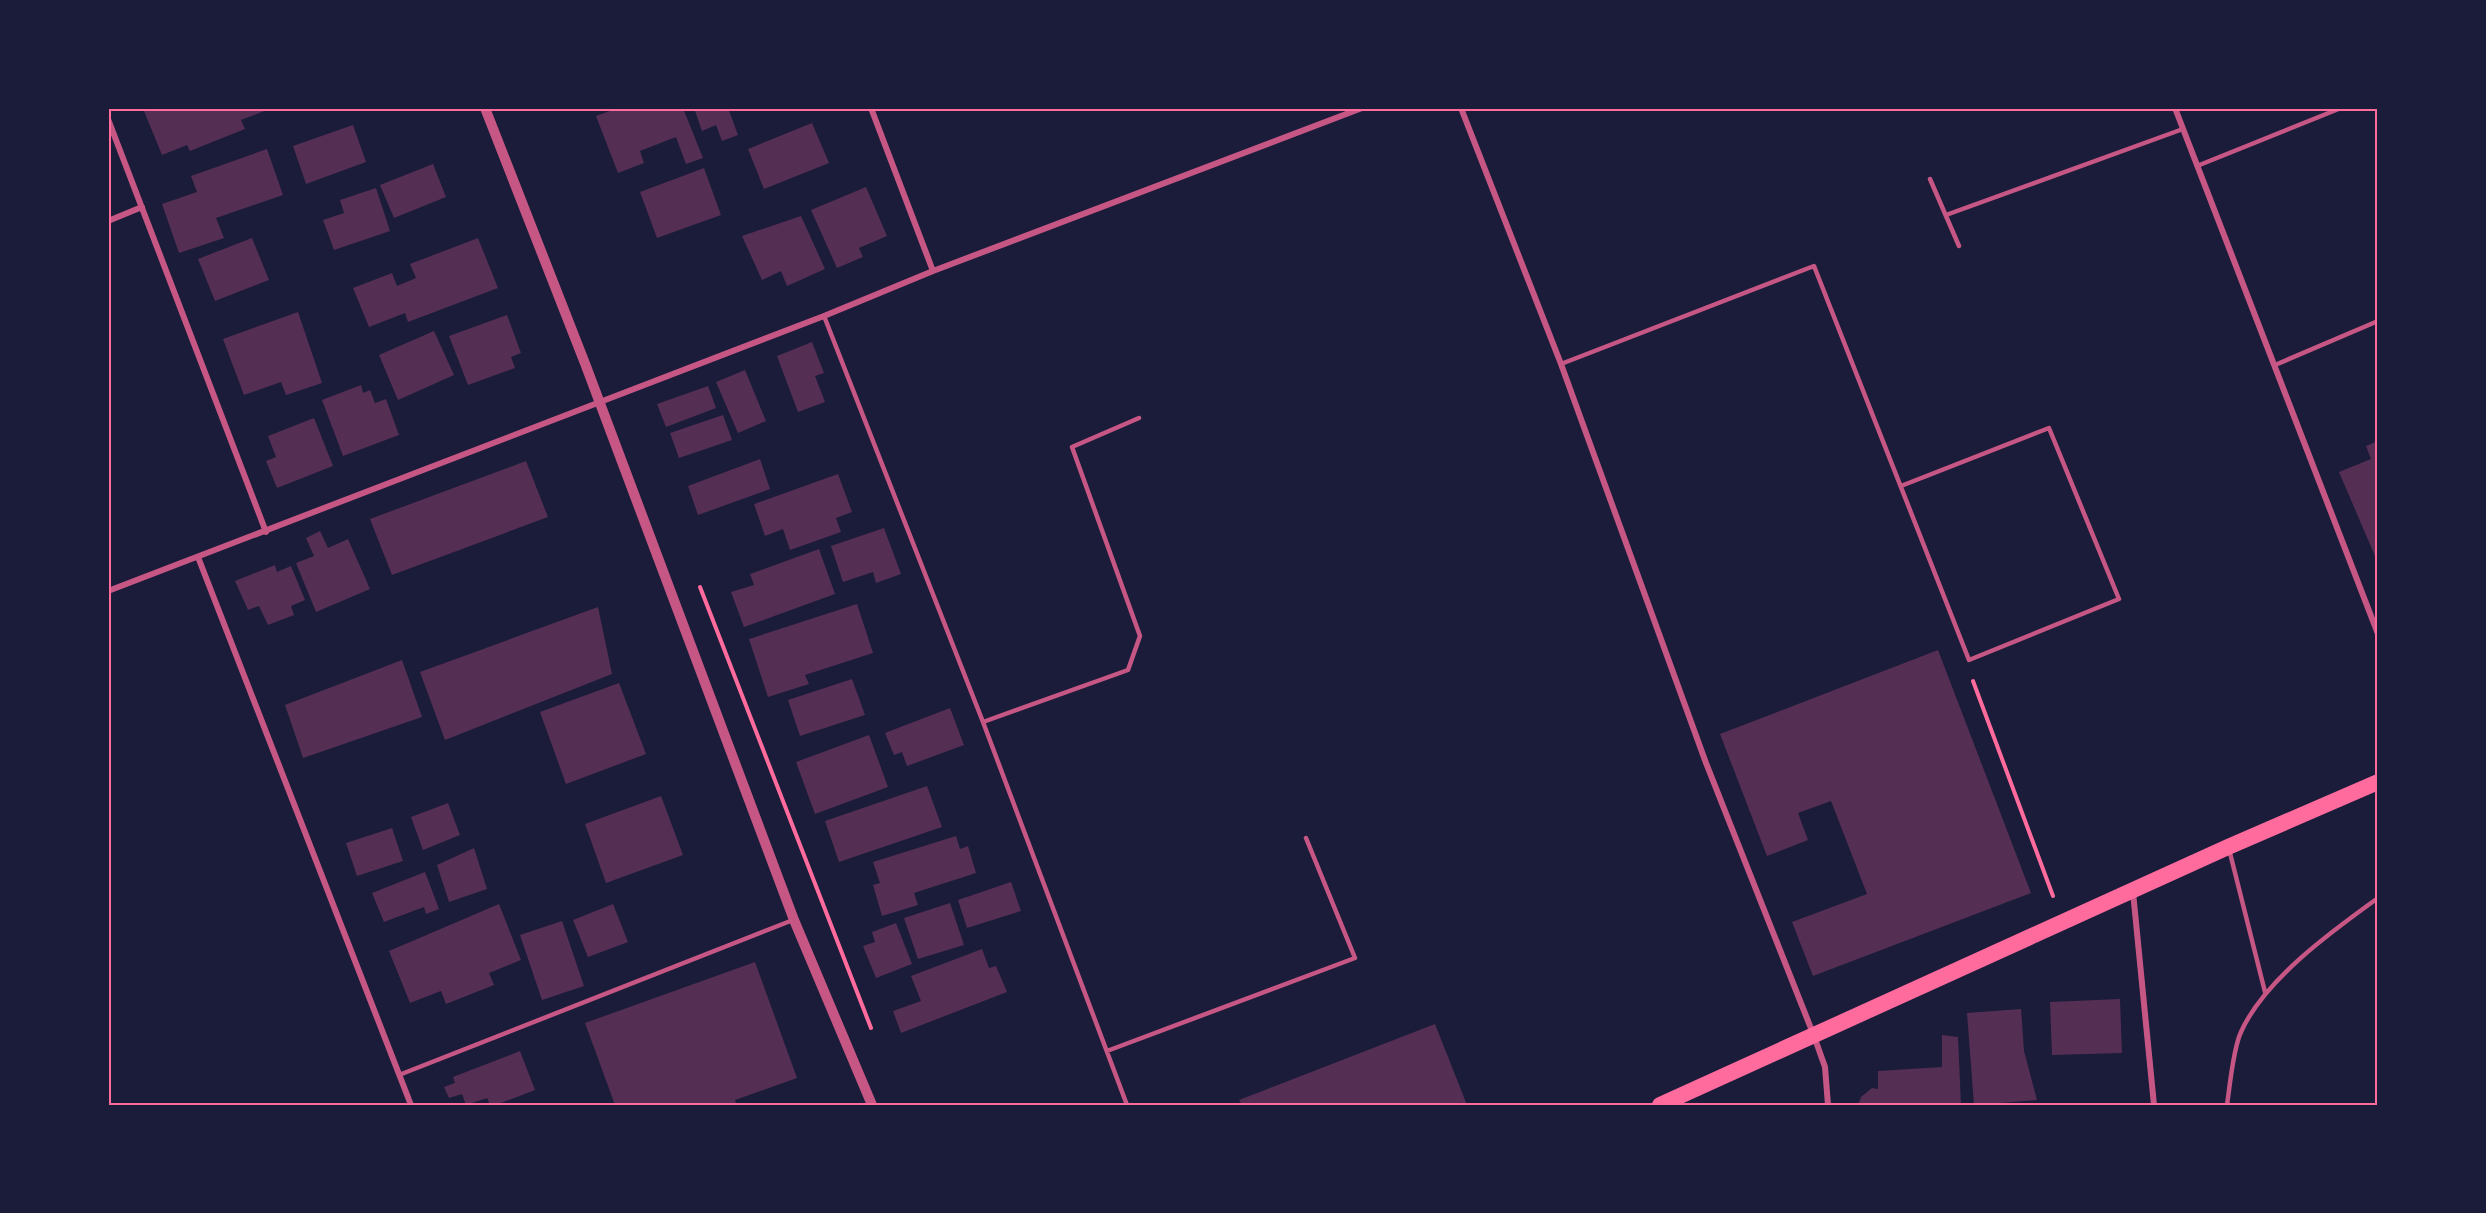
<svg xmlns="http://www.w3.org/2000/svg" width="2486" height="1213" font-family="Overpass,sans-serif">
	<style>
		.building { fill: #542f53 }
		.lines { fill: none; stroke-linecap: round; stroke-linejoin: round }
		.path { stroke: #ff6b9d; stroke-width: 4 }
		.service { stroke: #c65784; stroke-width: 4.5 }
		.minor { stroke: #c65784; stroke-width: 6 }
		.tertiary { stroke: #c65784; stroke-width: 10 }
		.trunk { stroke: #ff6b9d; stroke-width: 16 }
		.neatline { fill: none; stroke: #ff6b9d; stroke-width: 2 }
	</style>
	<rect width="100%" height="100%" fill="#1b1b3a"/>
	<path class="building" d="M152 108H272L241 120 245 129 190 151 187 145 162 155 144 111Z
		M618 108H683L703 158 686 164 676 137 640 151 644 163 618 173 596 116Z
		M694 108H728L738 135 722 141 716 125 702 131Z
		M812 123 829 163 764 189 748 149Z
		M353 125 366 162 306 184 293 146Z
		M267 149 283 195 216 218 224 238 179 253 162 204 197 192 191 176Z
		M433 164 446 197 394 218 380 185Z
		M704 168 721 215 657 238 640 192Z
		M866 187 887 236 859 248 863 257 837 268 811 210Z
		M376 188 390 231 334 250 323 220 344 213 340 200Z
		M801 216 825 269 787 286 781 271 762 280 742 236Z
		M252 238 269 280 215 301 198 259Z
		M478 238 498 288 408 322 405 313 369 327 353 288 392 273 397 286 416 278 410 264Z
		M298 312 322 383 286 395 281 382 244 395 223 339Z
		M507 315 521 353 511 357 515 368 468 385 449 336Z
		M434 331 454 375 398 400 379 355Z
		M812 342 824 373 815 376 825 402 798 412 777 356Z
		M745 370 766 421 738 433 716 382Z
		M361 385 363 393 370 390 375 403 386 399 399 435 343 456 322 400Z
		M708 386 716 408 666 427 657 404Z
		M723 415 732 440 679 458 670 433Z
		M314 418 333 466 277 488 266 461 276 457 268 436Z
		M2378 441V563L2339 472 2371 459 2366 446Z
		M760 459 770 489 698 515 688 486Z
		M526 461 548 517 392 575 370 519Z
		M838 474 852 512 836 518 841 532 790 550 783 529 765 536 754 504Z
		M884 528 901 574 876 583 873 572 843 582 831 546Z
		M320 531 328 548 348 539 370 589 316 612 296 563 314 556 306 538Z
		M819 549 835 594 744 627 731 592 754 585 750 574Z
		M275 565 277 572 291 566 305 600 291 606 294 615 268 625 259 606 248 610 235 581Z
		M857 604 873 653 805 675 809 684 768 697 749 639Z
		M598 607 612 674 445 740 420 672Z
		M1938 650 2031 893 1813 976 1792 922 1867 894 1831 801 1798 813 1808 840 1767 856 1720 734Z
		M402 660 422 717 303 758 285 705Z
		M852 679 865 715 800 736 788 700Z
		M619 683 646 754 566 784 540 712Z
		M950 708 964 745 907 766 902 752 894 755 885 733Z
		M869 735 888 787 815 814 796 762Z
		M927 786 942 827 839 862 825 821Z
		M661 796 683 855 606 883 585 824Z
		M448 803 460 835 423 850 411 817Z
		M392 828 403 861 357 876 346 843Z
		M956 836 960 849 968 846 976 873 914 893 918 905 882 916 873 885 880 883 873 862Z
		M474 848 487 889 449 902 437 865Z
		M425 872 439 909 426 914 424 907 384 922 372 893Z
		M1011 882 1021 911 967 928 958 900Z
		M950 903 964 945 918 959 904 918Z
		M499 904 521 960 489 973 494 985 446 1004 441 991 410 1003 389 951Z
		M613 904 628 942 588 957 573 920Z
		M562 921 584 986 542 1000 520 935Z
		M896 923 912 964 876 978 863 946 875 942 872 932Z
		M982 949 989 968 996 966 1007 992 901 1033 893 1011 921 1001 911 976Z
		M755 962 797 1078 735 1100 737 1105H615L585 1023Z
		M2120 999 2122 1053 2052 1055 2050 1002Z
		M2021 1009 2024 1051 2037 1100 1974 1105 1967 1013Z
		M1435 1024 1467 1105H1242L1239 1100Z
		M1942 1035 1958 1037 1961 1105H1858L1861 1097 1867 1092 1872 1088 1878 1089V1071L1942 1067Z
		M520 1051 535 1090 496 1105H490L487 1098 466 1105 462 1094 449 1098 444 1087 455 1083 453 1077Z"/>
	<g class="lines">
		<path class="path" d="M700 587 871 1028
			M1973 681 2053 896"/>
		<path class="service" d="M2197 166 2341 108
			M1930 179 1959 246
			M1946 215 2183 129
			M824 316 983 722 1127 1105
			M1561 364 1814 266 1969 660 2119 599 2049 428 1901 486
			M2275 365 2378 321
			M983 722 1128 670 1140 636 1072 447 1139 418
			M2229 849 2265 992
			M1107 1051 1355 958 1306 838
			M399 1075 793 920
			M2227 1105C2230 1085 2233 1049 2241 1032 2264 980 2332 931 2378 898"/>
		<path class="minor" d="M871 108 933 271
			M1461 108 1561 364 1706 763 1814 1036 1825 1067 1828 1105
			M2175 108 2378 634
			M108 119 266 532
			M108 221 142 207
			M198 557 411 1105
			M108 591 824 316 933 271 1362 108
			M2133 892 2154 1105"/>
		<path class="tertiary" d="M485 108 586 366 794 920 872 1105"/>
		<path class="trunk" d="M1660 1105 2228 847 2378 782"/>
	</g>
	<rect width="2486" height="1213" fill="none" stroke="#1b1b3a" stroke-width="219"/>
	<rect x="110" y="110" width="2266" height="994" class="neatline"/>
</svg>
